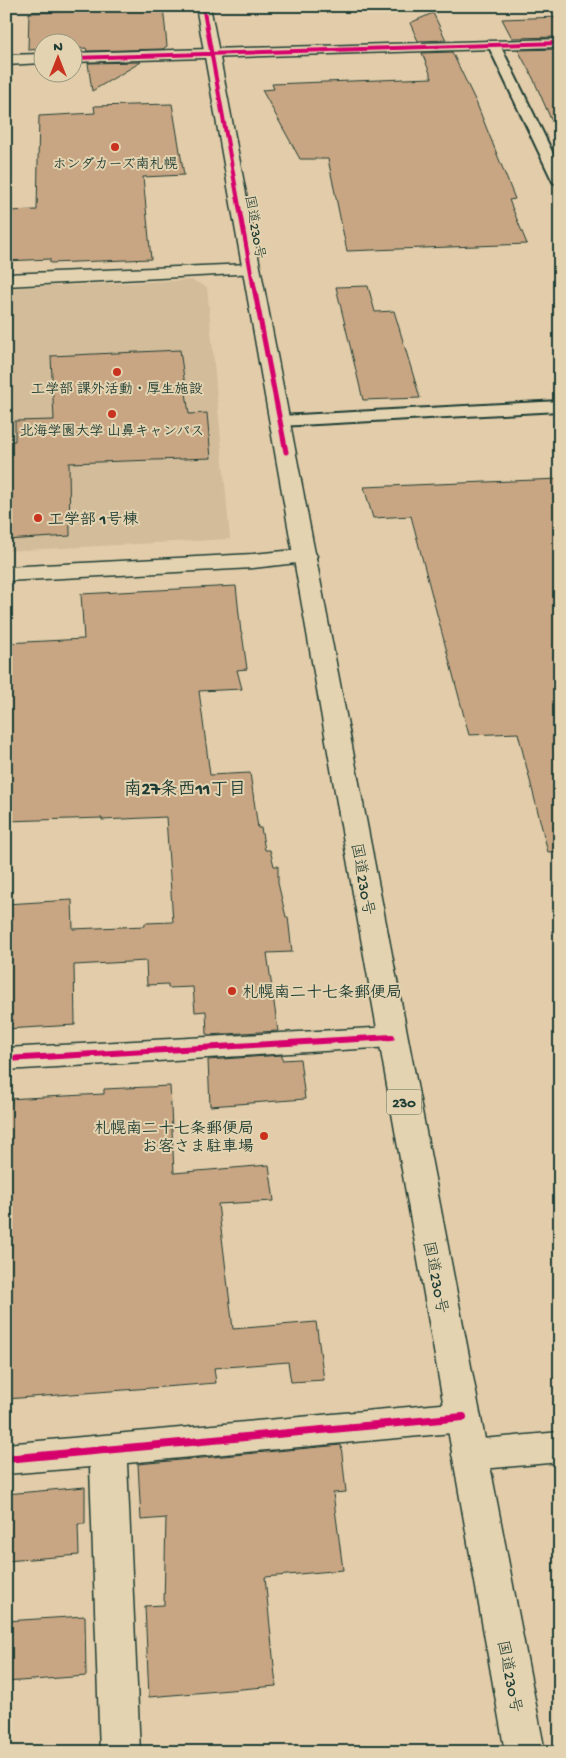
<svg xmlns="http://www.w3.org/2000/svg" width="566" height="1758" font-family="'Gochi Hand','Klee One',sans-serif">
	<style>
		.built { fill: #d3bc9a }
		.building { fill: #c9a683; stroke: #1f3d34 }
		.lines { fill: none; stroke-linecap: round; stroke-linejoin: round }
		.lane-casing { stroke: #1f3d34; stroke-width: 4 }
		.street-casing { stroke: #1f3d34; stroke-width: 3 }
		.highway-casing { stroke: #1f3d34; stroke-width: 3 }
		.lane { fill: #e4d3b0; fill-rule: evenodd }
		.street { fill: #e4d3b0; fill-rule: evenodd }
		.highway { fill: #e4d3b0; fill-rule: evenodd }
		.cycleway-far3-casing { stroke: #e4d3b0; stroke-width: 5.5 }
		.cycleway-far2-casing { stroke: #e4d3b0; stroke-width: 8 }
		.cycleway-far1-casing { stroke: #e4d3b0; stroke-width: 9 }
		.cycleway-casing { stroke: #e4d3b0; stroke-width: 11 }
		.cycleway-far3 { stroke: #d6006c; stroke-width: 4 }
		.cycleway-far2 { stroke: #d6006c; stroke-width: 5 }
		.cycleway-far1 { stroke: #d6006c; stroke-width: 6 }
		.cycleway { stroke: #d6006c; stroke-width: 8 }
		.poi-dot { fill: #c8321e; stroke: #e4d3b0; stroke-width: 2 }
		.labels { text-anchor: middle; stroke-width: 4; stroke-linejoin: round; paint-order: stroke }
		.far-poi-label { font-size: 14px; font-weight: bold; fill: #1f3d34; stroke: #e4d3b0 }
		.far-street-label { font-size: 14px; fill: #1f3d34; stroke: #e4d3b0 }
		.shield { fill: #e4d3b0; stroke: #5a6a59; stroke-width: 1 }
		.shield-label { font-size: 15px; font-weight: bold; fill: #1f3d34 }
		.poi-label { font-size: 16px; font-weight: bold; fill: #1f3d34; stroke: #e4d3b0; text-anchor: start }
		.street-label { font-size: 16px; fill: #1f3d34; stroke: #e4d3b0 }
		.neighbourhood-label { font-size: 18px; font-weight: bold; fill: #1f3d34; stroke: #e4d3b0 }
	</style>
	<rect width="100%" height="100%" fill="#e2cca9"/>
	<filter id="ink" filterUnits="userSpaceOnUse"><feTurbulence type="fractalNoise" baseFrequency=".02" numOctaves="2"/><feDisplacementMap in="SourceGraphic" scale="10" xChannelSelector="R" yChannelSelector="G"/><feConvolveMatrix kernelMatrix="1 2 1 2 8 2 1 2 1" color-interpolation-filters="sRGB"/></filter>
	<g filter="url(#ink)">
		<path class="built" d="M191 280 207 287 230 539 6 551V288Z"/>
		<path class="building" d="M130 6H163L167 46 163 49 87 51 86 48 72 49V42H42V49L28 50 29 13 130 9Z
			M433 13 446 40 418 41 410 23Z
			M560 17V37L512 38 502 19Z
			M560 49V140L533 78 518 50Z
			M452 52 476 102 515 199 509 200 527 244 347 251 328 159H300L262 90 274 89 272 84 432 78 422 53Z
			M141 62 92 91 88 63Z
			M172 104 184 175 143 177 151 259 50 263V259L6 261V211L37 210 39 116 95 113 94 106Z
			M368 286 375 312 394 311 420 398 363 400 336 287Z
			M180 350 189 414 207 413 211 458 69 463 70 536 6 540V441H15V421L54 420 51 356Z
			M560 479V851L548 852 518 733 469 735 411 516 373 518 364 487Z
			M236 586 241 633H242L247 669 237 670 242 689 199 691 210 775 250 773 258 828H261L265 850H270L274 866H278V883L286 917H288L292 952 267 953 278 1031 207 1035 206 1011 195 1012 193 987 168 988V984L147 985 146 961 74 965 75 1025 6 1029V904L72 900 73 929 145 926V923L173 922 166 817 102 820V818L6 821V643L84 639 81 594Z
			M282 1055V1060L300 1059 305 1099 210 1106 208 1060Z
			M170 1086 174 1173 269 1165 274 1201 218 1204 233 1329 316 1322 324 1380 291 1382 288 1362 214 1368 216 1383 6 1399V1099L104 1094V1089Z
			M341 1445 346 1492 333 1493 343 1570 265 1577 276 1686 149 1697 145 1606 164 1605 166 1518 141 1520 138 1464Z
			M85 1487V1524H78L79 1555 6 1561V1494Z
			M85 1616 86 1676 6 1682V1621Z"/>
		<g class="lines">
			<g class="lane-casing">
				<path id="lane" d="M494 42 500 45 560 168V186L553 182 488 45Z
					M560 401V411L280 426 274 424 272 421 274 418 280 416Z"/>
			</g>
			<g class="street-casing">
				<path id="street" d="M560 39V47L72 62V53Z
					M42 54V63L6 65V55Z
					M250 264 256 265 259 269 256 273 6 286V274Z
					M306 549 314 551 317 556 314 561 253 568 6 581V567L253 554Z
					M392 1027 403 1030 407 1037 403 1044 392 1047 6 1070V1048Z
					M463 1402 476 1406 481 1417 476 1428 463 1432 127 1463 140 1752H100L90 1467 6 1474V1444Z
					M560 1432V1462L470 1470 457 1466 452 1455 457 1444 470 1440Z"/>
			</g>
			<g class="highway-casing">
				<path id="highway" d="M196 6H210L545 1752H505Z"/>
			</g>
			<use href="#lane" class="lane"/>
			<use href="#street" class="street"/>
			<use href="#highway" class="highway"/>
			<g class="cycleway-far3-casing">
				<path id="cycleway-far3" d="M203 6 253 284
					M72 58 560 43"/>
			</g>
			<g class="cycleway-far2-casing">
				<path id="cycleway-far2" d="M253 282 286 452"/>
			</g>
			<g class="cycleway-far1-casing">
				<path id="cycleway-far1" d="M6 1059 392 1037"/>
			</g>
			<g class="cycleway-casing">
				<path id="cycleway" d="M6 1459 463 1417"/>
			</g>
			<use href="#cycleway-far3" class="cycleway-far3"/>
			<use href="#cycleway-far2" class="cycleway-far2"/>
			<use href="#cycleway-far1" class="cycleway-far1"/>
			<use href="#cycleway" class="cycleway"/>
		</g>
	</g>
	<g class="poi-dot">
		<circle cx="115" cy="147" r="5"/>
		<circle cx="117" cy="372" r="5"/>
		<circle cx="112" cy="414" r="5"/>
		<circle cx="38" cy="518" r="5"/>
		<circle cx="232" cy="991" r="5"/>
		<circle cx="264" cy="1136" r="5"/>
	</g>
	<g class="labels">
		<g class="far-poi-label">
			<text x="115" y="168">ホンダカーズ南札幌</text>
			<text x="117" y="393">工学部 課外活動・厚生施設</text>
			<text x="112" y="435">北海学園大学 山鼻キャンパス</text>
		</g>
		<g class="far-street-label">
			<text transform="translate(256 227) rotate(80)" y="5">国道230号</text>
		</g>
		<rect class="shield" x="386.5" y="1089.5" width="35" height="25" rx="4"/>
		<g class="shield-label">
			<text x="404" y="1107">230</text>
		</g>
		<g class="poi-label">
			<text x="48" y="524">工学部 1号棟</text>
			<text x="242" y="997">札幌南二十七条郵便局</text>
			<text x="254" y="1133" text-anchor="end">札幌南二十七条郵便局<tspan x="254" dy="18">お客さま駐車場</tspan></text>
		</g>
		<g class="street-label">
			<text transform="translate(364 879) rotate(80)" y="6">国道230号</text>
			<text transform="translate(437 1277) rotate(79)" y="6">国道230号</text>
			<text transform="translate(511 1676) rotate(79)" y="6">国道230号</text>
		</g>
		<g class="neighbourhood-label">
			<text x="185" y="794">南27条西11丁目</text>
		</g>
	</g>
	<rect width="566" height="1758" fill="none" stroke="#e4d3b0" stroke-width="25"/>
	<rect x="12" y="12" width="541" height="1733" fill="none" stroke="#1f3d34" stroke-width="2" filter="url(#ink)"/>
	<g transform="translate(58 58)"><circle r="24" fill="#e4d3b0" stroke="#95977e"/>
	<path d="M0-4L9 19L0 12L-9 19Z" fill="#c8321e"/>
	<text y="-8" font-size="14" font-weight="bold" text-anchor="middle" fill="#1f3d34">N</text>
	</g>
</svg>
